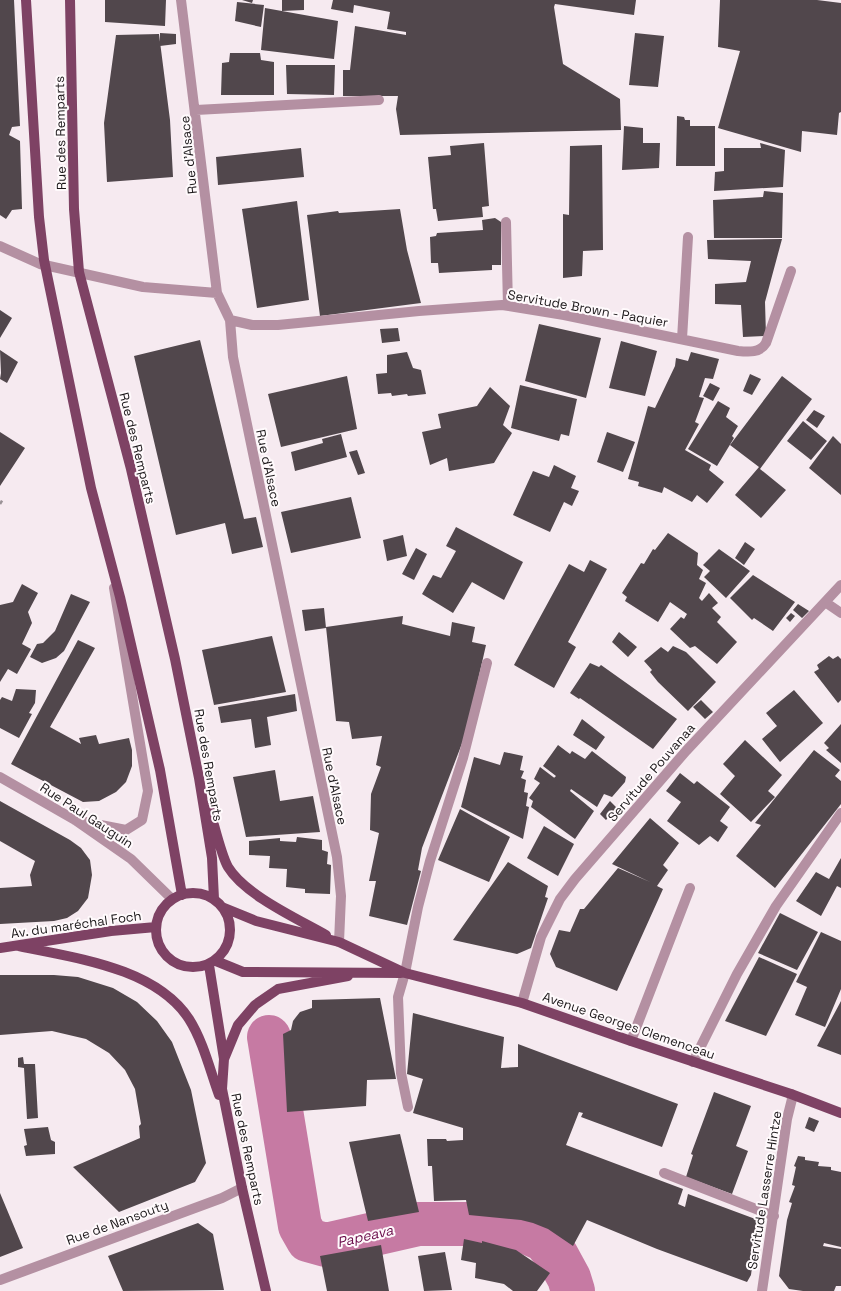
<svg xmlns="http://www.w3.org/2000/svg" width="841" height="1291" font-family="'Space Grotesk',sans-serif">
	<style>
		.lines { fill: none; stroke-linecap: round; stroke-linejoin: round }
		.river { stroke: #c67aa3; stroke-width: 44 }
		.building { fill: #51474c }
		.path { stroke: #9a9296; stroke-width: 2.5; stroke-dasharray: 4 2; stroke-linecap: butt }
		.minor { stroke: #b490a2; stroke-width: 10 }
		.major { stroke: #7e4264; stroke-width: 10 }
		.labels { text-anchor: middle; stroke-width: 4; stroke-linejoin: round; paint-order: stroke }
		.street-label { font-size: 13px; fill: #1b1719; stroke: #fffafc }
		.water-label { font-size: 14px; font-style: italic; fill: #6b0d4b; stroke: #fffafc }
	</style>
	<rect width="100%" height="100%" fill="#f6eaf0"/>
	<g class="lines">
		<path class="river" d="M269 1037 300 1226 308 1240 326 1245 418 1224H467L526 1232 544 1240 557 1256 569 1278 573 1291"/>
	</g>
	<path class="building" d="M0 0H14L20 126 12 127 9 135 20 141 22 209 12 210 6 219 0 215Z
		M105 0H166L165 26 105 22Z
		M242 0H253L252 3Z
		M282 0H304V10L282 11Z
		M333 0H636L634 15 555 4 554 7 563 64 620 99 621 130 400 135 396 109 398 96H343V70H350L355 26 406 35V32L387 29 390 12 354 5 353 13 331 9Z
		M720 0H817L841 3V112L839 113 837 135 802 131 801 152 718 128 740 51 718 47Z
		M237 2 264 5 261 27 235 21Z
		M265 8 338 21 334 59 261 50Z
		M160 33 176 34V44L160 46Z
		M635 33 664 36 658 87 629 85Z
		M159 34 170 120 173 177 107 182 104 123 116 35Z
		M230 53H260L261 60 274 62V95H221L222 63 229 62Z
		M286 65H335L334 95 287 94Z
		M677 116 684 117 685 120H690V126H715V166H676Z
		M624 126 643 128V143H660L659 168 622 170Z
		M484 143 489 206 482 207 483 217 438 221 436 209H433L428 157 451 155 450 146Z
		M760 143 785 150 783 187 714 191 715 172 724 171V148H761Z
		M602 145 603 250 583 251 582 276 563 278V214L569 215 570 146Z
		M301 148 304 177 218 185 216 157Z
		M764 191 783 193 782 238H714L713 200 763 197Z
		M297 201 309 300 257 308 242 209Z
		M400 209 407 250 421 303 320 316 307 215 338 211 339 213Z
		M495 218 501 222V265H492V270L439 273 438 263H431L430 237 436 236 437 233 483 230 482 220Z
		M782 239 765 302 766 336 743 337 741 305 715 304V284L746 282 751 261 708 259 707 240Z
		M0 310 12 318 0 338Z
		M539 324 601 338 586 398 525 381Z
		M398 328 400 341 382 343 380 329Z
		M200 340 244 519 256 517 263 547 232 554 225 523 176 535 134 356Z
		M621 341 657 351 645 396 609 388Z
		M0 350 18 362 7 383 0 379 1 373Z
		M407 352 413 368 421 370 426 394 408 396 407 394 392 396 391 393 378 394 376 374 387 373V355Z
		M691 352 719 359 713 379 705 378 699 397 704 398 695 422 699 424 685 450 711 465 709 470 724 482 707 503 697 495 692 502 664 487 662 493 638 486 639 482 628 479 648 406 655 408 675 366 676 358 688 361Z
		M750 374 761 379 752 395 743 391Z
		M347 376 357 429 281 447 268 394Z
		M782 376 812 399 760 469 786 490 761 518 735 495 759 467 730 445Z
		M710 383 720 388 713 401 703 396Z
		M520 385 577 399 569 436 561 434 559 441 511 428Z
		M490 387 510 406 503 425 512 433 494 463 449 471 447 458 430 465 422 432 441 428 438 414 477 406Z
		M718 401 730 408 726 417 738 426 732 436 734 438 717 466 688 449Z
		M814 410 825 416 817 428 806 420Z
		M803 421 827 441 811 460 787 441Z
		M0 432 25 448 0 486Z
		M607 432 635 442 623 472 597 462Z
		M341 434 347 457 295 471 291 452 323 443 322 439Z
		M833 436 841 444V495L809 468Z
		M357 450 365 473 358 475 349 452Z
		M554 465 576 476 571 488 579 491 572 506 564 502 550 532 513 515 533 471 549 477Z
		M351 497 361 538 291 553 281 512Z
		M456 527 523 562 504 600 472 582 453 613 422 594 433 575 441 578 456 551 446 546Z
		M668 533 698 553 697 565 703 570 699 579 706 583 699 598 702 601 709 593 718 603 712 608 721 617 717 622 737 642 717 664 695 646 690 648 670 629 681 617 684 619 687 614 670 602 658 622 625 601 627 597 622 593 641 563 644 564 653 549 655 550Z
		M403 535 407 556 387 561 383 540Z
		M745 542 755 549 744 565 735 558Z
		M416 548 427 554 414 580 402 574Z
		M719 549 750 571 726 598 704 577 710 571 703 565Z
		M590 560 607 569 568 642 576 647 554 688 514 665 569 564 584 572Z
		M753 575 795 602 773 631 754 618 752 620 730 598Z
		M22 584 38 593 28 612 32 623 22 644 31 649 17 674 8 669 0 682V605L13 602Z
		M71 594 90 602 64 651 56 658 42 663 30 657 37 644 43 643 55 631Z
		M798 604 809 611 802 618 793 610Z
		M324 608 326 628 305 631 302 610Z
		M791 613 795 616 790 622 786 618Z
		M403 616 402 624 450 636 452 622 475 627 472 642 486 645 466 733 422 848 418 870 421 871 407 925 369 916 376 881H369L379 833 370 830 371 794 381 767 376 765 382 736 352 739 349 722 336 721 326 627Z
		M619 632 637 647 628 657 612 642Z
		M272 636 286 692 214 705 202 650Z
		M78 640 95 648 50 727 81 744 79 738 96 735 99 744 129 738 132 750V766L126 782 116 792 99 801 83 802 11 764Z
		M673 646 686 652 716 682 688 711 658 682 650 672 652 670 644 661 661 647 668 652Z
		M829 656 833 659 838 656 841 659V700L838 703 814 672 819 669 817 665Z
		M590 663 599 667 601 665 677 719 653 749 580 698 579 699 570 693Z
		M16 689 36 690 35 703 29 713 32 714 19 738 0 728V700L2 697 12 701Z
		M794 690 823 723 780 762 762 739 777 726 766 713Z
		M295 694 297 711 267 717 271 745 255 748 251 719 221 723 218 707Z
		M701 700 713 712 705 719 693 707Z
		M582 719 605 737 596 750 573 735Z
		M841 724V763L826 750 829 748 824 743Z
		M745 740 782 775 768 791 775 797 751 822 720 794 735 776 723 764Z
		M558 745 570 754 572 751 585 759 592 751 626 777 625 782 612 797 604 794 597 807 571 789 570 791 594 811 575 839 531 807 533 801 529 798 540 783 534 779 540 767 561 783 554 778 556 776 543 766Z
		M814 750 840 770 835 776 841 781V804L775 888 736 856 761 825 755 823Z
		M504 752 523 756 520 770 524 771 521 778 526 780 524 792 528 793 526 806 529 807 523 839 461 807 474 757 500 765Z
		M275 770 280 801 313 796 320 832 246 837 233 777Z
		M680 773 694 784 697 781 730 807 720 821 728 827 718 842 710 836 699 845 667 821 681 802 666 791Z
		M0 801 70 840 81 848 90 860 92 875 88 898 78 911 67 918 54 921 0 924V888L32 886 30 875 35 861 0 841Z
		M610 801 617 808 606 820 600 814Z
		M460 809 510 837 489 882 438 860Z
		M650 818 679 843 663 865 668 870 657 886 663 889 617 991 556 967 550 954 559 930 570 932 580 909H584L618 868 650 882 612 864Z
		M544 826 574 844 558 876 527 858Z
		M297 837 322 840V850L328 852 327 864 331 865 330 894 305 893V889L286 887 287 869 269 868 270 856 249 855V841L280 838V841L296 842Z
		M841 858V888L837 886 821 916 796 901 816 872 829 879Z
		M508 862 548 886 545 897 548 898 531 948 517 954 453 940Z
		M780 913 818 932 797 970 758 953Z
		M821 932 841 941V989L825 1027 795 1015 807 987 796 982Z
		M759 957 797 974 766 1036 725 1021Z
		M0 975H54L78 977 113 988 137 1002 157 1021 172 1042 191 1090 206 1163 195 1182 119 1212 73 1167 140 1138 139 1126 141 1124 135 1089 125 1070 109 1053 86 1039 52 1031 0 1035Z
		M380 998 396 1079 367 1080 366 1106 287 1112 283 1034 291 1030 293 1021 296 1017 300 1012 312 1008V1000Z
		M841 1001V1055L817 1046Z
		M413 1013 504 1037 501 1068 518 1067V1044L678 1104 662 1147 581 1117 583 1113 579 1112 566 1145 683 1189 678 1204 685 1207 688 1194 758 1220 751 1275 747 1282 657 1249 587 1220 573 1246 548 1229 533 1223 521 1220 469 1215 466 1200 434 1201 432 1166H428L427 1139H446L447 1141 463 1140V1128L413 1113 423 1079 407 1074Z
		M23 1057 24 1064H35L38 1118 27 1119 24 1068 18 1067V1058Z
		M714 1092 751 1106 736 1146 748 1151 732 1194 686 1177 693 1155 691 1154Z
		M809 1117 819 1121 814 1132 805 1128Z
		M48 1127 51 1140 55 1142V1154L26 1156 24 1146 27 1145 24 1129Z
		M400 1134 419 1212 368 1221 349 1142Z
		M798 1156 805 1157V1160L819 1162 818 1166 831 1167V1170L841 1172V1247L824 1243 823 1246 841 1249V1286H836L834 1291H803L789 1289 779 1276 787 1220 792 1203 789 1202 795 1186 792 1185 796 1167 794 1166Z
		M0 1193 23 1248 0 1257Z
		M198 1223 213 1234 224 1290 123 1291 108 1256Z
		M464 1239 482 1243V1241L516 1250 550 1273 537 1291H513L504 1284 475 1278 476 1263 461 1260Z
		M381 1245 389 1291H327L320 1256Z
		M445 1252 452 1290 424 1291 418 1256Z"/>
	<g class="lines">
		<path class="path" d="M0 504 3 499"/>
		<path class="minor" d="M181 0 217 293 230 320 233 357 337 857 341 896 339 942
			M196 110 379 100
			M506 222 508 306
			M0 246 40 264 143 287 217 293
			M230 320 252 325H278L419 311 502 305 564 315 738 351C749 352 760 353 766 343L791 271
			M682 339 688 237
			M825 602 841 613
			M0 777 75 820 131 859 172 899
			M75 820 126 830 142 820 148 791 114 588
			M522 1003 541 937 560 899 575 879 686 751 841 585
			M631 1041 690 888
			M693 1062 737 974 776 906 841 813
			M408 1107 401 1073 398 997 405 973 418 907 430 861 463 758 487 663
			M664 1173 774 1216
			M0 1280 222 1198 242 1188
			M762 1291 787 1119 792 1099 791 1094"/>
		<path class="major" d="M26 0 39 217 44 260 91 488 120 597 160 770 182 895
			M70 0 74 209 79 272 131 469 175 659 199 778 212 858 214 899
			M209 808C214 823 221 855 228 867 245 895 298 919 326 935
			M156 930a37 37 0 1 1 74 0a37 37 0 1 1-74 0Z
			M222 907 256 921 339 942 405 973 522 1003 631 1041 791 1094 841 1113
			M19 946C74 958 155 967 189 1019 203 1041 210 1070 219 1095
			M0 948 111 931 156 927
			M216 961 243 972 401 973
			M209 965 224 1059 222 1089 242 1188 266 1291
			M224 1059 238 1025 255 1005 278 989 348 976"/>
	</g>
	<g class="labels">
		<g class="street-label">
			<text transform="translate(60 133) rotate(-91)" y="5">Rue des Remparts</text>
			<text transform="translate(188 155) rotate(-96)" y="5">Rue d'Alsace</text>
			<text transform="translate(588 308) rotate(10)" y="5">Servitude Brown - Paquier</text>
			<text transform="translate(138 448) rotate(76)" y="5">Rue des Remparts</text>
			<text transform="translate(269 468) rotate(78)" y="5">Rue d'Alsace</text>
			<text transform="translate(209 765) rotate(80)" y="5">Rue des Remparts</text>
			<text transform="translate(651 772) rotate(-49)" y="5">Servitude Pouvanaa</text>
			<text transform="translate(335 786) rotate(78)" y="5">Rue d'Alsace</text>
			<text transform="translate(87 815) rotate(33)" y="5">Rue Paul Gauguin</text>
			<text transform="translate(76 924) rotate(-8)" y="5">Av. du maréchal Foch</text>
			<text transform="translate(629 1025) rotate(19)" y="5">Avenue Georges Clemenceau</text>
			<text transform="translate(248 1149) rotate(78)" y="5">Rue des Remparts</text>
			<text transform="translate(764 1190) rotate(-81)" y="5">Servitude Lasserre Hintze</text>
			<text transform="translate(117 1222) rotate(-20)" y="5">Rue de Nansouty</text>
		</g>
		<g class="water-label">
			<text transform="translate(365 1236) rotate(-13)" y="5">Papeava</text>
		</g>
	</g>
</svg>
